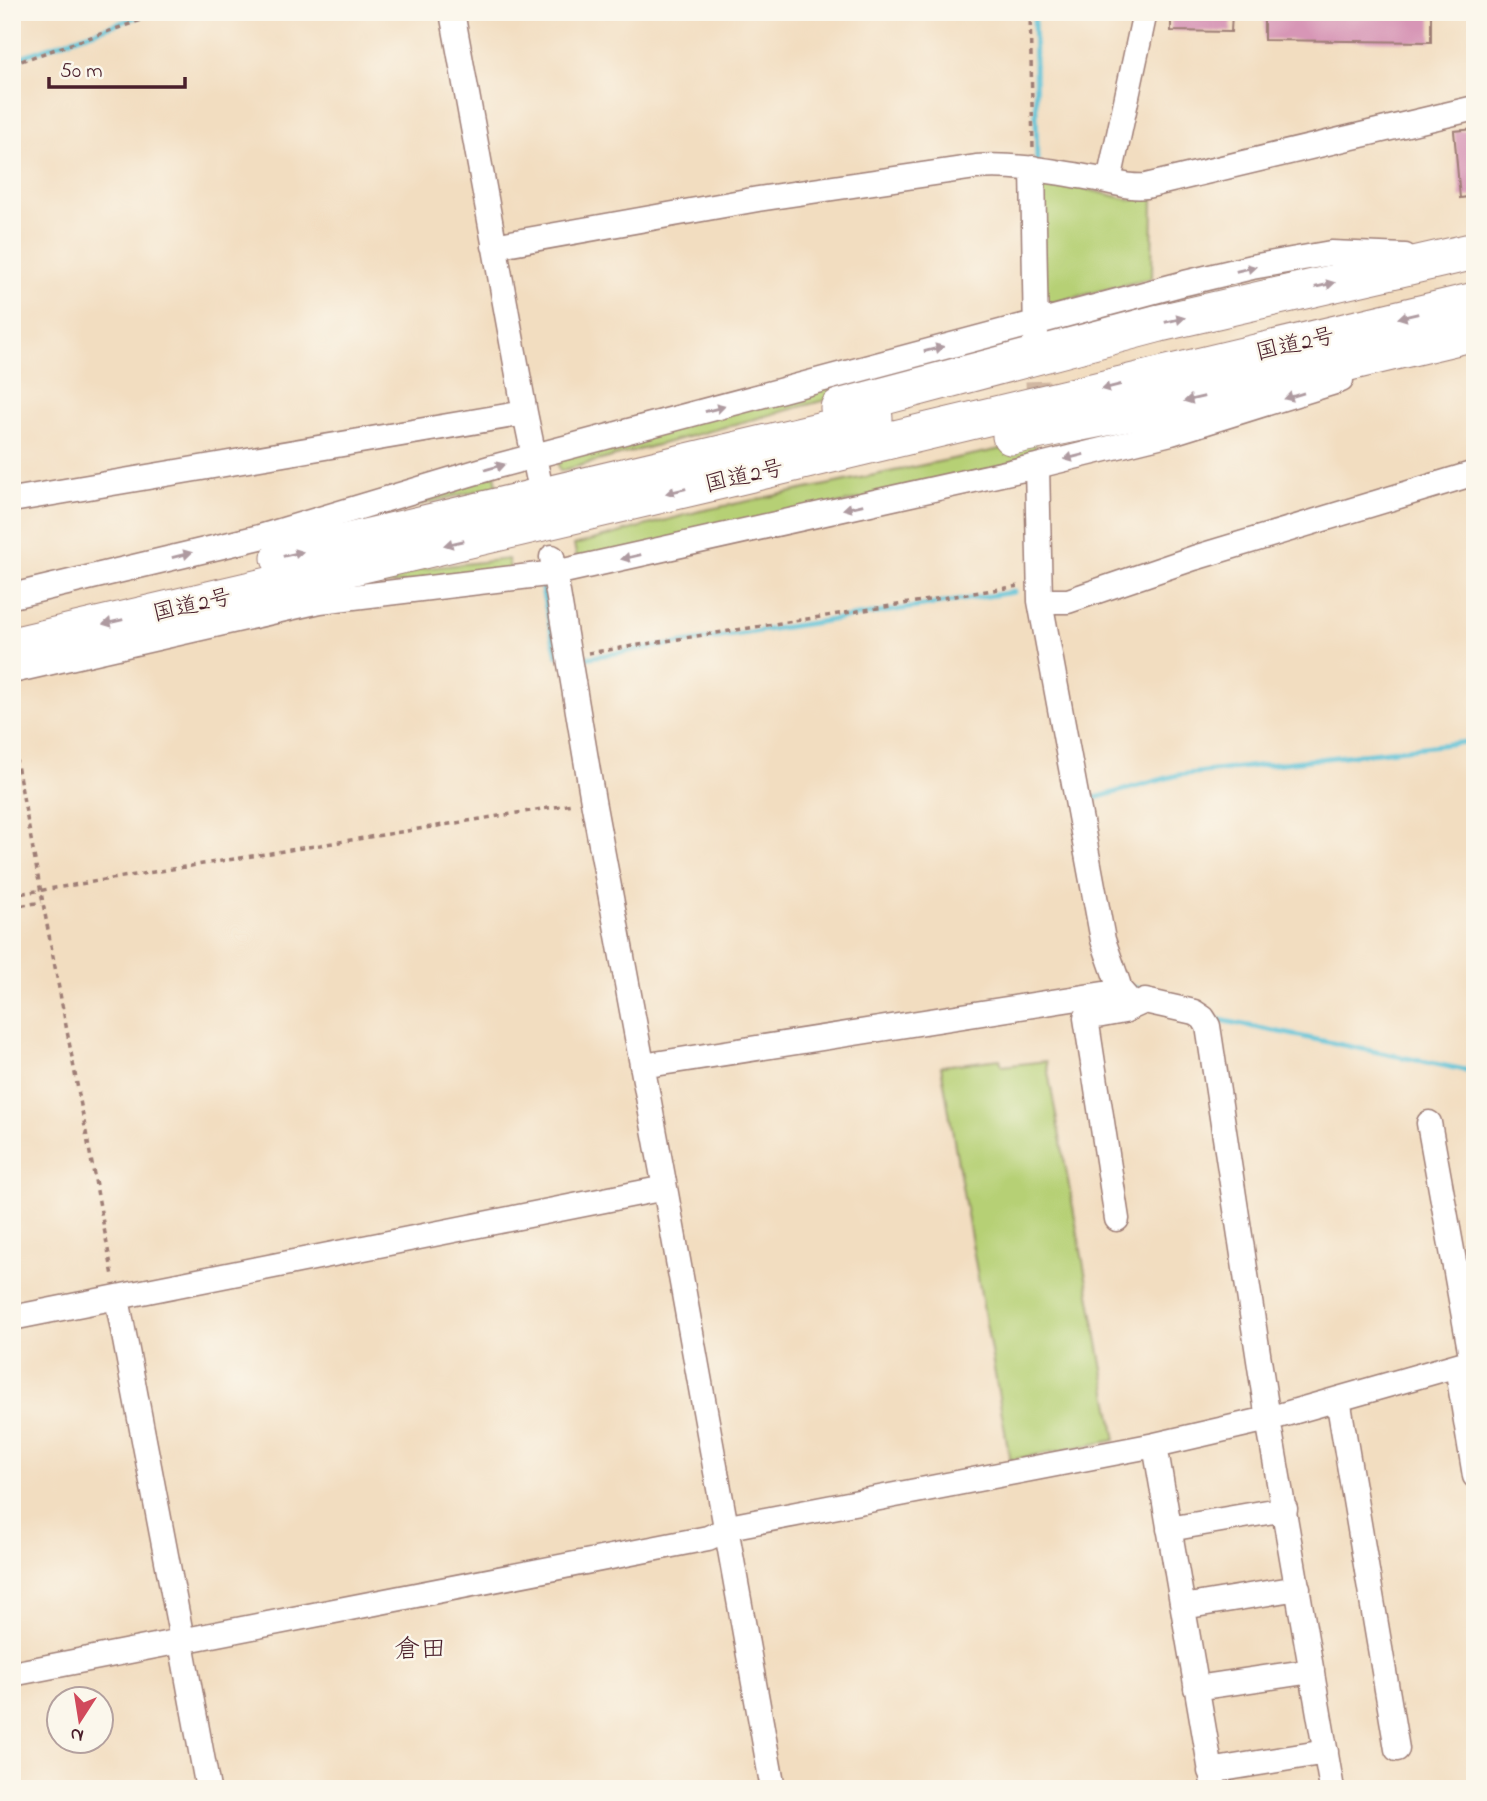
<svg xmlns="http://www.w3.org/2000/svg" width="1487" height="1801" font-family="'Indie Flower','Klee One',sans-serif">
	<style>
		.green { fill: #b6d075; stroke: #807850; stroke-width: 2 }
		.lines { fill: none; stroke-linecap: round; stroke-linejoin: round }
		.stream { stroke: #58c0d5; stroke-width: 5 }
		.building { fill: #d796b6 }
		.minor-tunnel { stroke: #d0b7a2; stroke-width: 24; stroke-dasharray: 24 12; stroke-linecap: butt }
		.minor-casing { stroke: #9e7e76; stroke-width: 27 }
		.highway-casing { stroke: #9e7e76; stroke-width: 39 }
		.path { stroke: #9e7e76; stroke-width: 3.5; stroke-dasharray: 5 5; stroke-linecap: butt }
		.minor { stroke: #fff; stroke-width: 24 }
		.highway { stroke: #fff; stroke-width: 37 }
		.oneway { fill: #ae9aa0 }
		.labels { text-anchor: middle; stroke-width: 5; stroke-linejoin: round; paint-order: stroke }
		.street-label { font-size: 23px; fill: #4a1f2b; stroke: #fbf7ec }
		.quarter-label { font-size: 26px; fill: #4a1f2b; stroke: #fbf7ec }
	</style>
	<rect width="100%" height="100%" fill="#fbf7ec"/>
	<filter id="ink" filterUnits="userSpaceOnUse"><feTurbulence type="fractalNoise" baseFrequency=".0143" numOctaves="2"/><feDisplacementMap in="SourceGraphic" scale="14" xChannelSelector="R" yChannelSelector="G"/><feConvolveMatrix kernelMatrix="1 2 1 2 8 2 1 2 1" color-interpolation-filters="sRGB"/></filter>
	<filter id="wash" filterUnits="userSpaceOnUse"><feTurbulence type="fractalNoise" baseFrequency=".00686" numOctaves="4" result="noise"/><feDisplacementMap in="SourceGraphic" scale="28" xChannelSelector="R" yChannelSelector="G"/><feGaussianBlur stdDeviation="1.57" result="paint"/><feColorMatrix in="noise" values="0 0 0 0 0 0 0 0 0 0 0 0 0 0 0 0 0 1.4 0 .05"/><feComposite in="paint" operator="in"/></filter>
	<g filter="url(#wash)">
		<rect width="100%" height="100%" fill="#f2ddc0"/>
		<path class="green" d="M1048 180 1131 200 1153 196 1152 278 1044 305 1041 182Z
			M1026 334 1031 345 560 471 556 456Z
			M1035 442V453L1032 461 578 562 574 545 700 511Z
			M495 474 497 486 319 529Z
			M508 559 511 575 327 589 419 569Z
			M1000 1059 1002 1066 1046 1061 1116 1440 1010 1460 941 1066Z"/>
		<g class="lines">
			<path class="stream" d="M1034 12 1037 162
				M12 60 151 12
				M542 589 557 656
				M578 659 1014 592
				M1084 801 1178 775 1475 741
				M1128 989 1130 987 1149 991
				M1215 1022 1220 1020 1475 1072"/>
		</g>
		<g id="blocks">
			<path class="building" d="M1171 12H1232L1231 32 1171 31Z
				M1264 12H1431V42L1264 40Z
				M1475 129V196L1460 198 1454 131Z"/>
		</g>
	</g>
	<g filter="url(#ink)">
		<use href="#blocks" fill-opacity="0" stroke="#9e7e76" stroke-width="2"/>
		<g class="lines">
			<path class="minor-tunnel" d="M1036 345 1039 418"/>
			<g class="minor-casing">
				<path id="minor" d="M1033 168 1036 337
					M1109 181 1145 12
					M494 246 758 199 976 167C1017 164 1056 172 1097 179 1114 182 1129 188 1146 186L1475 108
					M525 413 538 476
					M1037 466 1040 601 1103 940 1118 983V988L1134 1006 1145 1001 1194 1012 1203 1018 1208 1026 1268 1419 1332 1789
					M12 500 525 413 452 12
					M552 557 593 801 665 1188 773 1789
					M12 596 260 537 493 467 1185 283 1252 267 1331 253 1405 256
					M1040 601H1068L1194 558 1475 473
					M12 671 320 601 555 573 1037 466 1171 433 1341 380
					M642 1066 1110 993 1118 988
					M1429 1123 1472 1361
					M1117 1219 1086 1018 1124 1011 1134 1006
					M117 1298 180 1629 183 1653 208 1789
					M12 1318 665 1188
					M1457 1366 1475 1476
					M1338 1399 1397 1749
					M1155 1445 1214 1789
					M1169 1529 1285 1509
					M1183 1607 1298 1588
					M12 1674 708 1538 734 1526 1155 1445 1268 1419 1475 1360
					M1196 1688 1312 1671
					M1210 1771 1326 1752"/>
			</g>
			<g class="highway-casing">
				<path id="highway" d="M839 408 1160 323 1475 251
					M1011 436 1186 401 1475 332
					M280 558 874 418
					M12 646 735 477 1475 301"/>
			</g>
			<path class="path" d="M1030 12 1033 149
				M12 64 165 12
				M588 653 1019 586
				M12 738 113 1276
				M12 895 573 804
				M12 907 42 902"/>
			<use href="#minor" class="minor"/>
			<use href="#highway" class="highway"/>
		</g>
		<defs><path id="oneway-solid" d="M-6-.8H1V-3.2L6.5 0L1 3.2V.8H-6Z" transform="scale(1.75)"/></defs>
		<g class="oneway">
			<use href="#oneway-solid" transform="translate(1246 269) rotate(-13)"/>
			<use href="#oneway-solid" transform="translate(1325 285) rotate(-13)"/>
			<use href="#oneway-solid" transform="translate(1408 316) rotate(167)"/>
			<use href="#oneway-solid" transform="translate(1175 320) rotate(-13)"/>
			<use href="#oneway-solid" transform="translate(934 349) rotate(-14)"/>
			<use href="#oneway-solid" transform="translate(1111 387) rotate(166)"/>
			<use href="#oneway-solid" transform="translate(1294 396) rotate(163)"/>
			<use href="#oneway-solid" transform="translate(1194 399) rotate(167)"/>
			<use href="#oneway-solid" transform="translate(715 409) rotate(-15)"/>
			<use href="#oneway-solid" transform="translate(1074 457) rotate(166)"/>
			<use href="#oneway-solid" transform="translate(495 467) rotate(-16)"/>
			<use href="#oneway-solid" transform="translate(676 491) rotate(167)"/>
			<use href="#oneway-solid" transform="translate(853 507) rotate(167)"/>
			<use href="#oneway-solid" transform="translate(454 543) rotate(167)"/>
			<use href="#oneway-solid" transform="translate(293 554) rotate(-13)"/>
			<use href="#oneway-solid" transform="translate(182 555) rotate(-14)"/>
			<use href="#oneway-solid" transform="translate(631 557) rotate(167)"/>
			<use href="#oneway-solid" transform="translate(113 622) rotate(167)"/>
		</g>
	</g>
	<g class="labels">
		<g class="street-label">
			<text transform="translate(1295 343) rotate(-13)" y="8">国道2号</text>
			<text transform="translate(744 475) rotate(-13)" y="8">国道2号</text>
			<text transform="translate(192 604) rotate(-13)" y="8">国道2号</text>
		</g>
		<g class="quarter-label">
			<text x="420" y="1657">倉田</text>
		</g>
	</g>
	<rect width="1487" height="1801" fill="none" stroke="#fbf7ec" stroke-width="42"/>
	<g transform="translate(80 1720) rotate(192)"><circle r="33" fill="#fbf7ec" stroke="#b4a19f" stroke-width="2"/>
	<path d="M0-5L12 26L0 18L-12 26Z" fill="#d1495b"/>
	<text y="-10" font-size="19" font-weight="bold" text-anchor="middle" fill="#4a1f2b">N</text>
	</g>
	<path d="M49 77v10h136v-10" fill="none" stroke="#4a1f2b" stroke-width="3.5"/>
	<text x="60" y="77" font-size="21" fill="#4a1f2b" stroke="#fbf7ec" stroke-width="5" paint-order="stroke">50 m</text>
</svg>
